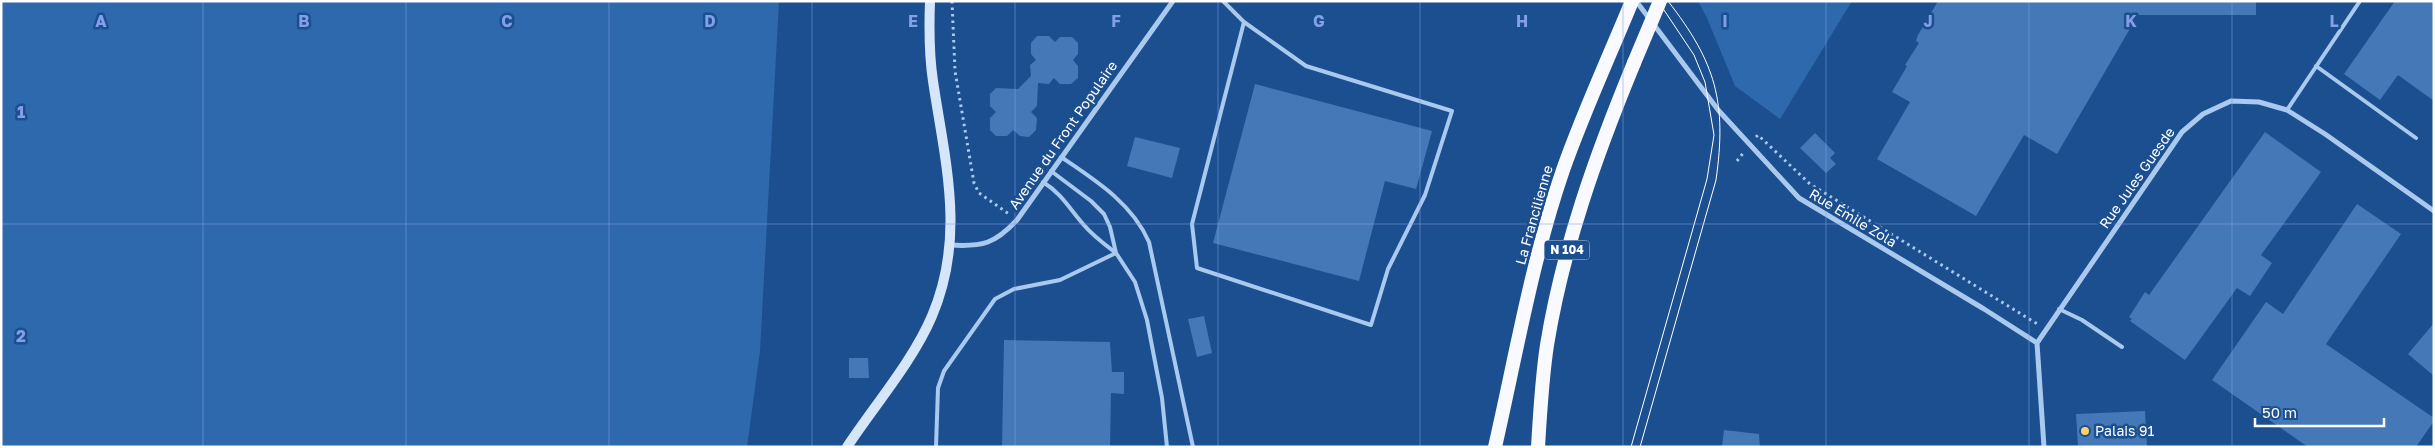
<svg xmlns="http://www.w3.org/2000/svg" width="2435" height="448" font-family="'Golos Text',sans-serif">
	<style>
		.green { fill: #2e69ad }
		.building { fill: #4478b7 }
		.lines { fill: none; stroke-linecap: round; stroke-linejoin: round }
		.path { stroke: #a9c9ee; stroke-width: 3; stroke-dasharray: 2.5 4; stroke-linecap: butt }
		.service { stroke: #a9c9ee; stroke-width: 4 }
		.minor { stroke: #a9c9ee; stroke-width: 5 }
		.secondary { stroke: #d6e6fa; stroke-width: 10 }
		.trunk { stroke: #f8faff; stroke-width: 14 }
		.tram { stroke: #fff; stroke-width: 1 }
		.trunk-bridge { stroke: #f8faff; stroke-width: 14 }
		.grid { fill: none; stroke: #839eea; stroke-width: 1; stroke-opacity: 0.55 }
		.poi-dot { fill: #ffd166; stroke: #1b4f8f; stroke-width: 2 }
		.labels { text-anchor: middle; stroke-width: 5; stroke-linejoin: round; paint-order: stroke }
		.shield { fill: #1b4f8f; stroke: #bbcadd; stroke-width: 1 }
		.shield-label { font-size: 12px; font-weight: bold; fill: #fff }
		.street-label { font-size: 14px; fill: #fff; stroke: #1b4f8f }
		.poi-label { font-size: 14px; fill: #fff; stroke: #1b4f8f; text-anchor: start }
		.grid-label { font-size: 16px; text-anchor: middle; font-weight: bold; fill: #839eea; stroke: #1b4f8f; stroke-width: 5; stroke-linejoin: round; paint-order: stroke }
	</style>
	<rect width="100%" height="100%" fill="#1b4f8f"/>
	<path class="green" d="M1 1H779L760 351 747 447H1Z
		M1698 1H1852L1780 119 1735 86 1707 18Z"/>
	<path class="building" d="M1938 1H2256V15H2138L2057 154 2024 135 1976 216 1877 159 1910 102 1892 92 1907 66 1905 65 1919 43 1916 41 1918 35Z
		M2395 1H2434V101L2398 75 2380 100 2344 74Z
		M1037 36H1049L1055 42 1060 37H1072L1078 43V54L1073 60 1078 66V78L1071 84H1060L1054 78 1049 84 1038 83 1037 106 1031 112 1037 118 1036 130 1029 137 1020 136 1013 130 1007 136H996L990 130V118L996 112 990 106V94L996 88 1018 89 1031 76 1030 65 1036 60 1031 54V43Z
		M1255 84 1432 131 1416 189 1385 181 1359 281 1213 243Z
		M2265 132 2321 172 2261 255 2272 263 2250 296 2237 288 2185 360 2130 321 2132 319 2129 317 2145 292 2149 295Z
		M1815 133 1835 153 1830 158 1836 164 1826 173 1800 148Z
		M1135 137 1180 148 1172 178 1127 166Z
		M2357 204 2401 234 2326 344 2434 418V421L2416 447H2308L2212 380 2266 302 2283 314Z
		M1204 316 1212 353 1197 357 1188 319Z
		M2434 323V376L2408 354Z
		M1004 340 1110 342 1112 372H1124V394L1111 393 1110 447H1002Z
		M849 358H868L869 378H849Z
		M2145 411 2147 447H2078L2076 414Z
		M1724 430 1759 434 1760 447H1722Z"/>
	<g class="lines">
		<path class="path" d="M952 1 955 71 974 183 979 193 1009 214
			M1756 137 1758 135 1810 184 2039 325
			M1737 161 1744 152"/>
		<path class="service" d="M1223 1 1244 22 1306 66 1452 111 1425 195 1388 269 1371 325 1197 268 1192 224 1244 22
			M2316 66 2416 138
			M2287 110 2360 1
			M1061 157C1095 180 1132 203 1149 242L1193 447
			M1051 171 1091 201 1104 214 1110 227 1116 253 1135 282 1147 320 1162 398 1167 447
			M1043 182C1062 194 1069 208 1083 224 1093 236 1104 244 1116 253
			M2059 309 2082 320 2122 347
			M936 447 938 388 944 371 995 299 1014 289 1060 280 1116 253"/>
		<path class="minor" d="M1636 1 1719 111 1799 198 1984 309 2037 343
			M950 245C982 247 995 244 1017 220L1173 1
			M2044 447 2037 343 2182 132 2203 114 2231 101 2259 102 2287 110 2325 134 2434 211"/>
		<path class="secondary" d="M847 447C874 406 913 361 932 316 966 236 945 162 933 81 929 55 929 28 930 1"/>
		<path class="trunk" d="M1495 447C1516 355 1532 260 1563 170 1583 113 1609 57 1632 1
			M1538 447C1540 413 1542 378 1547 345 1563 247 1596 155 1634 63"/>
		<path class="tram" d="M1631 447 1707 179 1714 135 1705 82 1694 55 1658 1
			M1640 447 1716 180C1727 102 1716 63 1668 1"/>
		<path class="trunk-bridge" d="M1634 63 1660 1"/>
	</g>
	<path class="grid" d="M203 1V447M406 1V447M609 1V447M812 1V447M1015 1V447M1218 1V447M1420 1V447M1623 1V447M1826 1V447M2029 1V447M2232 1V447M1 224H2434"/>
	<circle class="poi-dot" cx="2085" cy="431" r="5"/>
	<g class="labels">
		<rect class="shield" x="1544.5" y="240.5" width="45" height="19" rx="4"/>
		<g class="shield-label">
			<text x="1567" y="254">N 104</text>
		</g>
		<g class="street-label">
			<text transform="translate(1063 135) rotate(-55)" y="5">Avenue du Front Populaire</text>
			<text transform="translate(2137 178) rotate(-55)" y="5">Rue Jules Guesde</text>
			<text transform="translate(1534 215) rotate(-74)" y="5">La Francilienne</text>
			<text transform="translate(1853 218) rotate(31)" y="5">Rue Émile Zola</text>
		</g>
		<g class="poi-label">
			<text x="2095" y="436">Palais 91</text>
		</g>
	</g>
	<g class="grid-label">
		<text x="101" y="27">A</text>
		<text x="304" y="27">B</text>
		<text x="507" y="27">C</text>
		<text x="710" y="27">D</text>
		<text x="913" y="27">E</text>
		<text x="1116" y="27">F</text>
		<text x="1319" y="27">G</text>
		<text x="1522" y="27">H</text>
		<text x="1725" y="27">I</text>
		<text x="1928" y="27">J</text>
		<text x="2131" y="27">K</text>
		<text x="2334" y="27">L</text>
		<text x="21" y="118">1</text>
		<text x="21" y="342">2</text>
	</g>
	<rect width="2435" height="448" fill="none" stroke="#ffffff" stroke-width="5"/>
	<path d="M2255 418v8h129v-8" fill="none" stroke="#ffffff" stroke-width="2.5"/>
	<text x="2262" y="418" font-size="15" fill="#ffffff" stroke="#1b4f8f" stroke-width="4" paint-order="stroke">50 m</text>
</svg>
